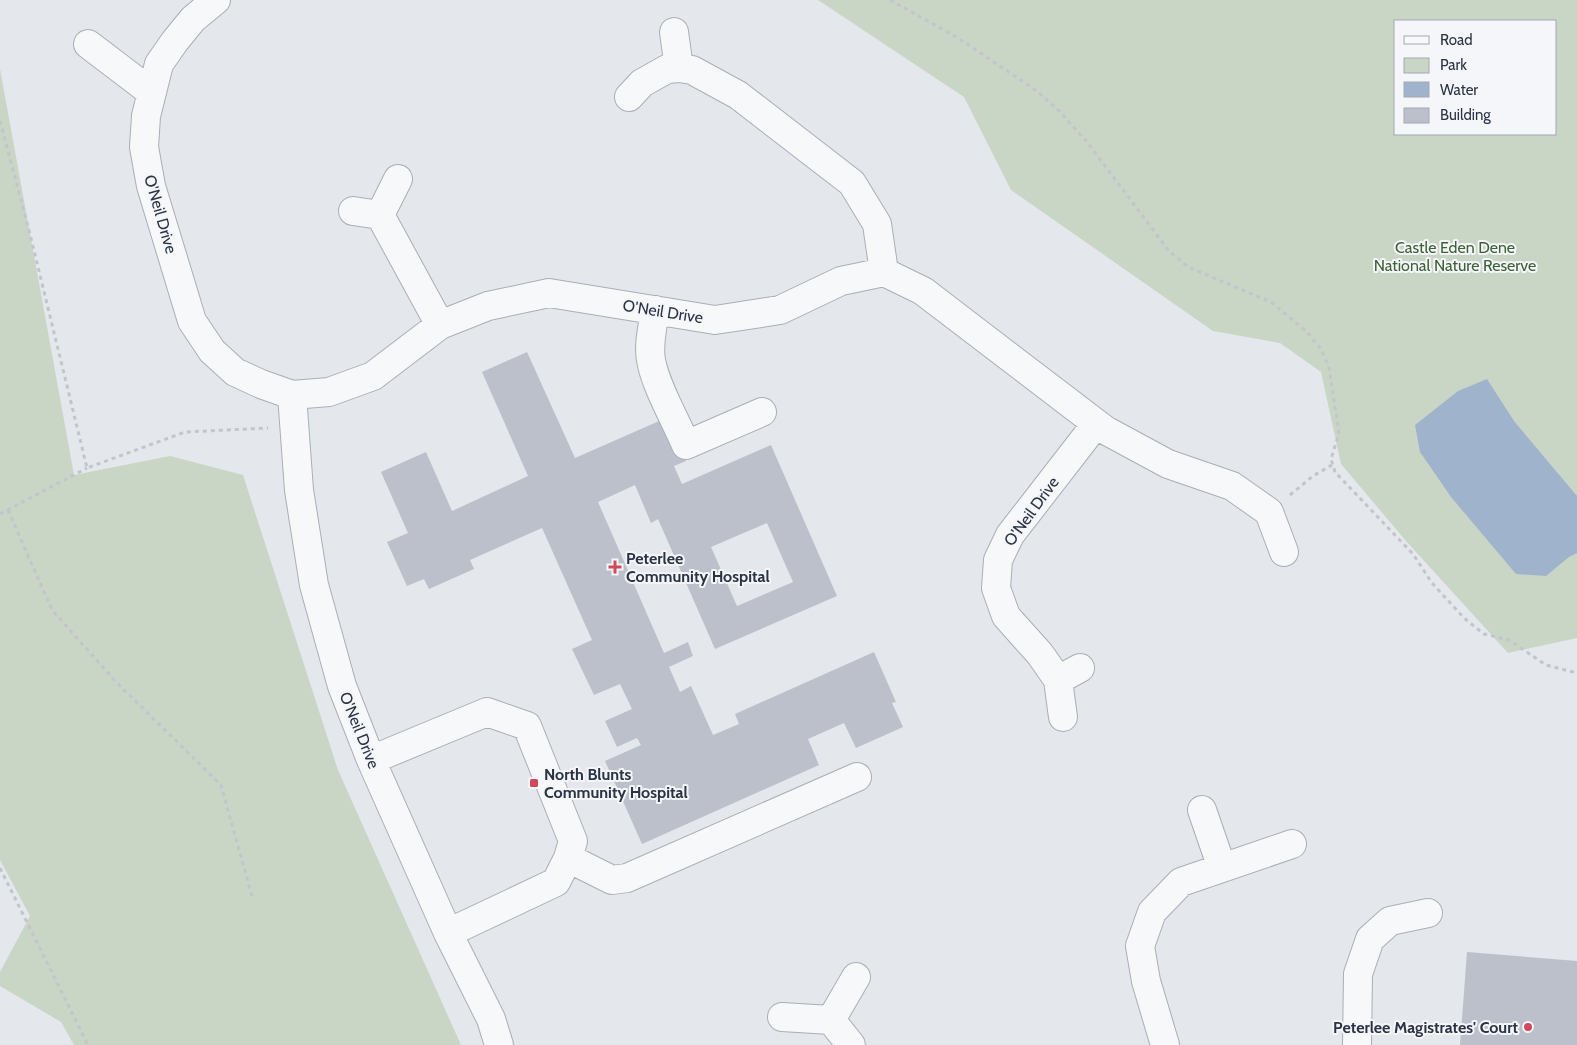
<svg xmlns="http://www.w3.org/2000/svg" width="1577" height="1045" font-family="Cabin,sans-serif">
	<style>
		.green { fill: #c9d6c5; fill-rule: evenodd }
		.water { fill: #9fb4cc }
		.building { fill: #bbc0ca; fill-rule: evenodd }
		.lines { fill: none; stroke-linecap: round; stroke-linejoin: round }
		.minor-casing { stroke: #a9aeb7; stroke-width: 30 }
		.path { stroke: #c2c5cb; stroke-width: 3; stroke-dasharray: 4 4; stroke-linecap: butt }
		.minor { stroke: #f7f8fa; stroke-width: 28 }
		.poi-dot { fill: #d1495b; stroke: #f4f6f9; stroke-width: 2 }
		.labels { text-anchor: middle; stroke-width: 4; stroke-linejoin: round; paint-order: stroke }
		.street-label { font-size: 16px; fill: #2b3445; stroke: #f4f6f9 }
		.park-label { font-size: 16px; fill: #3f6138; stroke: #f4f6f9 }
		.poi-label { font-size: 16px; font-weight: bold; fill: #2b3445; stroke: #f4f6f9; text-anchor: start }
	</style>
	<rect width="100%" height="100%" fill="#e4e7ec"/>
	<path class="green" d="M818 0H1577V638L1508 653 1406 541 1341 464 1321 372 1280 343 1213 331 1011 190 964 97ZM1396 21H1556V134H1396Z
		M0 69 74 475 170 456 243 475 338 770 461 1045H74L61 1022 0 986V972L30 916 0 860Z"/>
	<path class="water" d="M1487 379 1514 421 1577 496V553L1569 557 1546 576 1516 574 1451 497 1420 452 1415 425 1458 391Z"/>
	<path class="building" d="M527 352 575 458 666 418 686 461 674 466 682 484 771 445 837 596 715 649 658 519 651 523 635 485 598 502 664 653 688 642 693 656 669 667 680 692 691 686 713 735 739 724 735 714 874 652 896 702 892 703 903 727 856 748 844 723 808 739 819 765 642 844 605 761 641 745 637 738 617 747 605 721 632 709 620 684 594 695 572 649 592 640 542 528 470 560 474 569 429 589 424 579 407 586 387 542 408 533 381 472 426 452 452 511 528 476 482 372ZM767 523 793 582 737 606 711 547Z
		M1467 952 1577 961V1045H1460Z"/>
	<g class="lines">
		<g class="minor-casing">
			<path id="minor" d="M216 0 193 19 175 41 159 64 146 116 144 147 151 186 192 321 212 351 235 372 261 384 292 395 329 392 373 376 440 325 488 306 549 293 715 320 780 310 841 281 884 272 923 291 1105 430 1168 464 1232 486 1269 512 1284 552
				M674 32 679 68
				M88 44 151 92
				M629 97 642 83 667 69 679 68 692 70 738 95 852 183 877 224 884 272
				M353 211 380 215 398 179
				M380 215 440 325
				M655 310C653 326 648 344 651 360 655 385 676 421 686 445L762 412
				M292 395 299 490 314 585 342 686 371 760 448 933 491 1019 499 1045
				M1058 680 1080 668
				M1063 717 1058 680 1040 654 1006 616 996 588 998 560 1010 535 1096 424
				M371 760 487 712 527 726 573 841 568 858 556 882 448 933
				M1202 810 1222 868
				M568 858 612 880 627 878 857 777
				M782 1017 831 1020
				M851 1045 831 1020 856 977
				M1165 1045 1146 981 1140 946 1152 912 1181 882 1292 844
				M1357 1045 1358 974 1370 939 1390 921 1428 913"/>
		</g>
		<path class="path" d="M890 0 958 38 1037 91 1060 112 1087 142 1169 251 1188 267 1271 302 1307 332 1321 349 1329 367 1339 433 1331 459 1335 472 1413 554 1432 583 1464 618 1484 634 1509 640 1546 665 1577 673
			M0 121 30 234 87 468 185 432 268 428
			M1290 495 1313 476 1332 465
			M8 510 52 610 117 683 221 785 253 900
			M0 514 87 468
			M0 868 88 1045"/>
		<use href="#minor" class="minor"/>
	</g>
	<g class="poi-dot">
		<path d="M612.5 559.5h5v5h5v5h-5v5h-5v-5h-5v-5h5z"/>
		<rect x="529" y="778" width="10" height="10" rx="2.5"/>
		<circle cx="1528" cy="1027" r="5"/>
	</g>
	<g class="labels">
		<g class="street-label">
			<text transform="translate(161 214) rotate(74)" y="6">O'Neil Drive</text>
			<text transform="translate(663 311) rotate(9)" y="6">O'Neil Drive</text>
			<text transform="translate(1031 511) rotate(-54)" y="6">O'Neil Drive</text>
			<text transform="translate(360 730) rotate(68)" y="6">O'Neil Drive</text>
		</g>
		<g class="park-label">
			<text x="1455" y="253">Castle Eden Dene<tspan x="1455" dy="18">National Nature Reserve</tspan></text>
		</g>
		<g class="poi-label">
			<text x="626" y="564">Peterlee<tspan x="626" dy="18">Community Hospital</tspan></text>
			<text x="544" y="780">North Blunts<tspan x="544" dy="18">Community Hospital</tspan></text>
			<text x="1518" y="1033" text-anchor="end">Peterlee Magistrates' Court</text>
		</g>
	</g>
	<rect x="1394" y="20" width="162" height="115" fill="#f4f6f9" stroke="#a4a8b1"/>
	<rect x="1404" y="36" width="25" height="8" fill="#f7f8fa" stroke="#a4a8b1"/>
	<text x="1440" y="45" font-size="15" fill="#2b3445">Road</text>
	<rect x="1404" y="58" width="25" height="15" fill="#c9d6c5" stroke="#a4a8b1"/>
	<text x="1440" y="70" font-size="15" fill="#2b3445">Park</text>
	<rect x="1404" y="82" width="25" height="15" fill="#9fb4cc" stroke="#a4a8b1"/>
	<text x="1440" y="95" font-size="15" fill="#2b3445">Water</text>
	<rect x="1404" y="108" width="25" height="15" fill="#bbc0ca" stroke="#a4a8b1"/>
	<text x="1440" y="120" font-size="15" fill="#2b3445">Building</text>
</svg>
